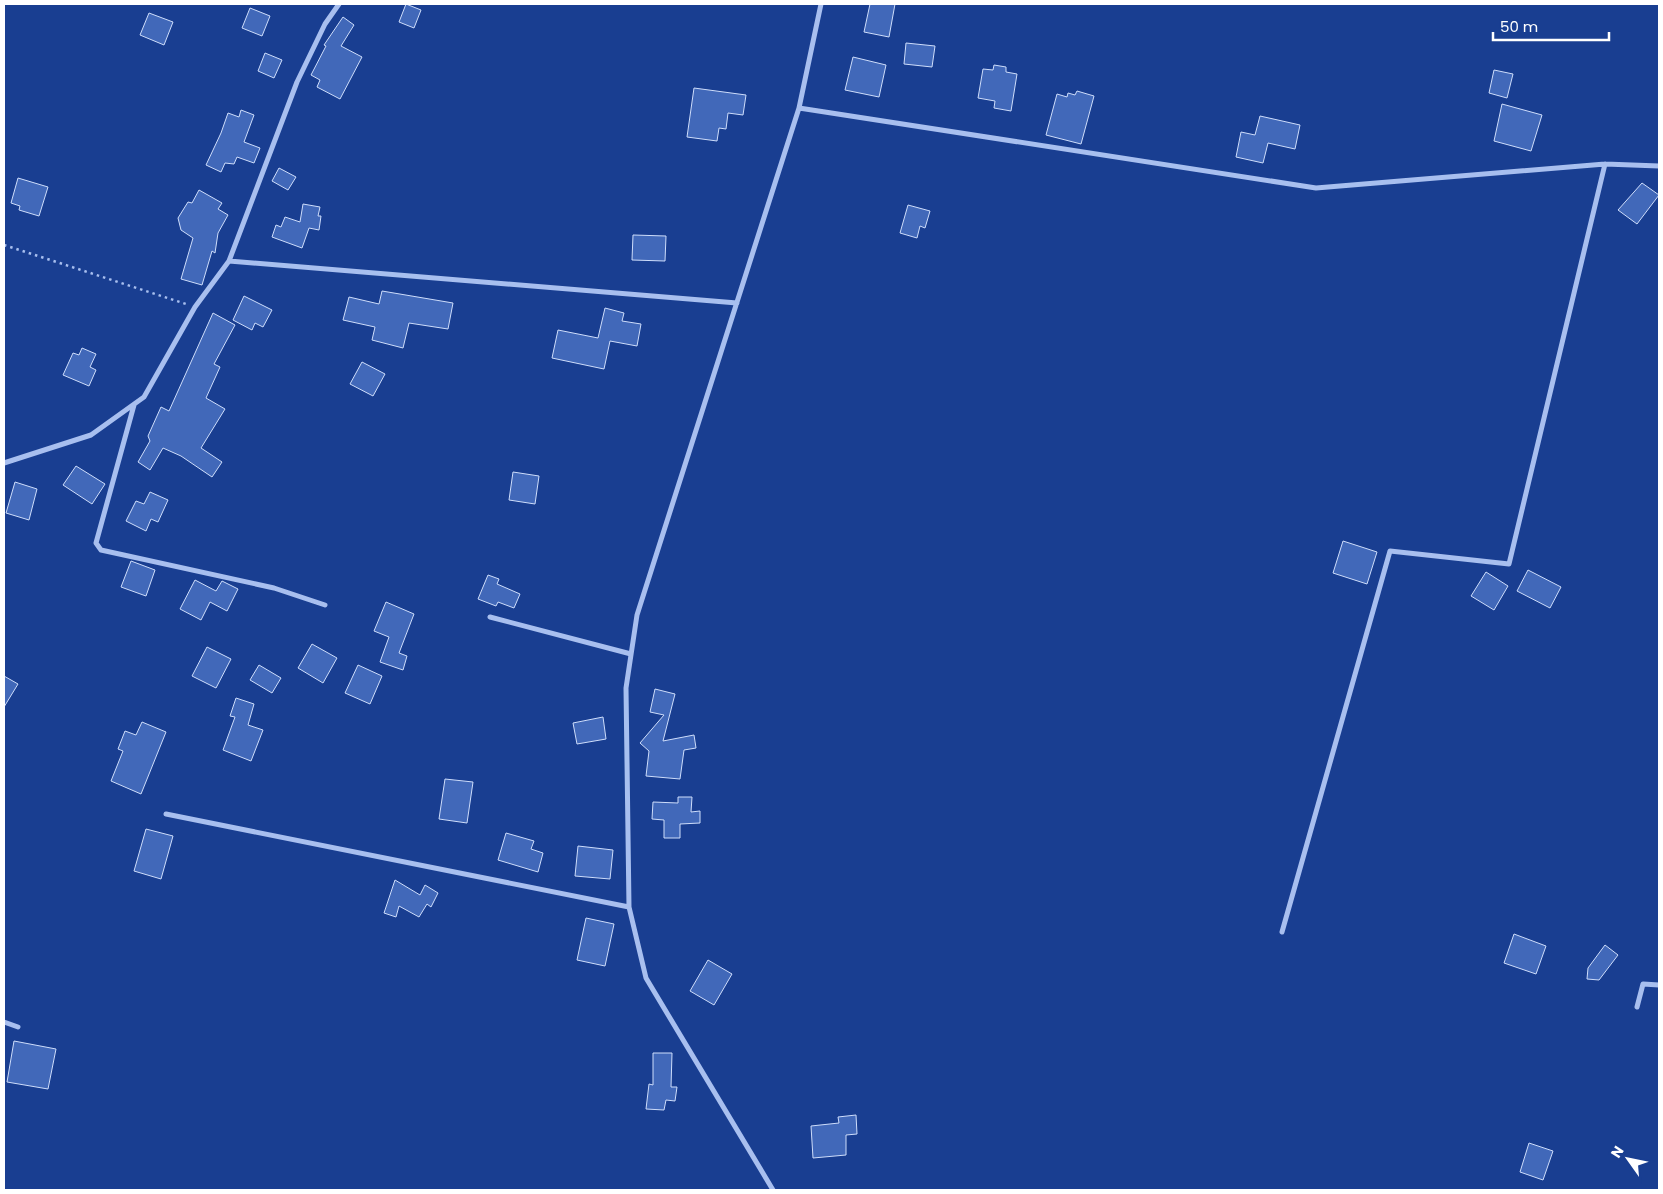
<svg xmlns="http://www.w3.org/2000/svg" width="1663" height="1194" font-family="Poppins,sans-serif">
	<style>
		.building { fill: #4168b9; stroke: #ceddfb }
		.lines { fill: none; stroke-linecap: round; stroke-linejoin: round }
		.path { stroke: #a8bfef; stroke-width: 2.5; stroke-dasharray: 2.5 4; stroke-linecap: butt }
		.street { stroke: #a8bfef; stroke-width: 5 }
	</style>
	<rect width="100%" height="100%" fill="#193e91"/>
	<path class="building" d="M406 4 421 10 414 28 399 22Z
		M870 4H895L889 37 864 32Z
		M250 8 270 16 262 36 242 28Z
		M149 13 173 22 164 45 140 35Z
		M343 17 354 25 341 46 362 57 340 99 317 87 320 80 311 75 326 46 324 45Z
		M906 43 935 46 932 67 904 64Z
		M265 53 282 60 274 78 258 71Z
		M853 57 886 65 879 97 845 90Z
		M994 65 1006 67V72L1017 74 1011 111 994 108 995 101 978 98 983 69 993 70Z
		M1494 70 1513 74 1507 98 1489 93Z
		M694 88 746 95 743 115 728 113 726 129 719 128 717 141 687 137Z
		M1077 91 1094 96 1081 144 1046 135 1057 94 1067 97 1068 93 1075 95Z
		M1502 104 1542 115 1531 151 1494 141Z
		M241 110 254 115 244 142 260 148 254 163 237 157 234 164 225 163 221 172 206 165 221 133 228 113 239 117Z
		M1260 116 1300 125 1295 149 1268 143 1263 163 1236 157 1241 132 1255 135Z
		M279 168 296 177 288 190 272 181Z
		M18 178 48 187 39 216 19 210 20 206 11 203Z
		M1642 183 1659 195 1637 224 1618 210Z
		M199 190 222 203 218 209 228 215 218 233 215 253 212 251 202 285 181 279 193 238 181 230 178 218 188 202 192 203Z
		M303 204 320 207 318 216H321L319 230 309 228 302 248 272 237 276 225 281 227 285 217 300 222Z
		M908 205 930 211 925 228 920 226 917 238 900 233Z
		M633 235 666 236 665 261 632 260Z
		M382 291 453 303 448 329 409 323 403 348 372 340 375 327 343 320 349 297 379 304Z
		M244 296 272 310 263 327 255 323 252 330 233 320Z
		M605 308 624 313 622 321 641 324 637 346 610 341 604 369 552 358 558 330 598 338Z
		M213 313 235 325 214 364 220 367 206 398 225 409 201 448 222 462 212 477 181 456 163 448 150 470 138 462 150 441 148 436 161 407 169 411Z
		M82 348 96 354 90 367 96 370 89 386 63 375 73 353 79 355Z
		M362 362 385 374 373 396 350 384Z
		M76 466 105 484 92 504 63 485Z
		M513 472 539 476 535 504 509 500Z
		M15 482 37 489 29 520 6 513Z
		M150 492 168 500 158 522 151 519 146 531 126 521 136 501 144 504Z
		M1343 541 1377 552 1367 584 1333 573Z
		M131 561 155 570 146 596 121 587Z
		M1528 570 1561 587 1550 608 1517 591Z
		M1486 572 1508 586 1494 610 1471 596Z
		M488 575 499 579 497 584 520 594 514 608 498 602 496 606 478 599Z
		M195 580 216 591 222 581 238 589 227 611 210 602 201 620 180 609Z
		M386 602 414 614 399 653 407 656 403 670 380 662 389 637 374 631Z
		M312 644 337 658 323 683 298 668Z
		M207 647 231 659 216 688 192 676Z
		M259 665 281 678 272 693 250 680Z
		M358 665 382 676 370 704 345 693Z
		M4 676 18 684 4 707Z
		M655 689 675 694 663 741 694 735 696 748 684 750 680 779 646 776 649 751 640 743 664 715 650 712Z
		M236 698 254 704 248 725 263 730 251 761 223 750 235 717 230 716Z
		M603 717 606 739 577 744 573 723Z
		M142 722 166 732 141 794 111 781 123 751 118 749 125 731 136 735Z
		M445 779 473 782 467 823 439 819Z
		M678 797H692L691 812 700 811V823L680 824V838H664V820L652 819 653 802 678 803Z
		M146 829 173 836 161 879 134 871Z
		M506 833 534 841 531 849 543 853 538 872 498 860Z
		M578 846 613 850 610 879 575 876Z
		M395 880 420 895 425 885 438 893 431 907 427 904 419 917 399 906 396 917 384 913Z
		M586 918 614 924 605 966 577 960Z
		M1514 934 1546 946 1536 974 1504 963Z
		M1605 945 1618 955 1599 980 1587 979 1588 968Z
		M708 960 732 974 714 1005 690 991Z
		M14 1041 56 1049 48 1089 7 1082Z
		M653 1053H672L671 1087H677L675 1101 666 1100 664 1110 646 1109 649 1084 653 1085Z
		M856 1115 857 1134 846 1135V1155L813 1158 811 1126 839 1123 838 1117Z
		M1529 1143 1553 1151 1543 1180 1520 1172Z"/>
	<g class="lines">
		<path class="path" d="M4 245 186 304"/>
		<path class="street" d="M799 108 1316 188 1605 164 1659 166
			M229 261 737 303
			M134 405 96 543 101 550 274 588 325 605
			M4 463 91 435 144 397 195 307 229 261 297 82 325 24 339 4
			M490 617 631 654
			M166 814 629 907
			M1282 932 1390 551 1509 564 1605 164
			M1637 1007 1643 984 1659 985
			M4 1022 18 1027
			M773 1190 646 978 629 907 626 688 637 615 799 108 821 4"/>
	</g>
	<rect width="1663" height="1194" fill="none" stroke="#ffffff" stroke-width="10"/>
	<g transform="translate(1628 1159) rotate(303)" stroke="#193e91" stroke-width="4" paint-order="stroke">
	<path d="M0-4L9 19L0 12L-9 19Z" fill="#ffffff"/>
	<text y="-8" font-size="14" font-weight="bold" text-anchor="middle" fill="#ffffff">N</text>
	</g>
	<path d="M1493 32v8h116v-8" fill="none" stroke="#ffffff" stroke-width="2.5"/>
	<text x="1500" y="32" font-size="15" fill="#ffffff" stroke="#193e91" stroke-width="4" paint-order="stroke">50 m</text>
</svg>
